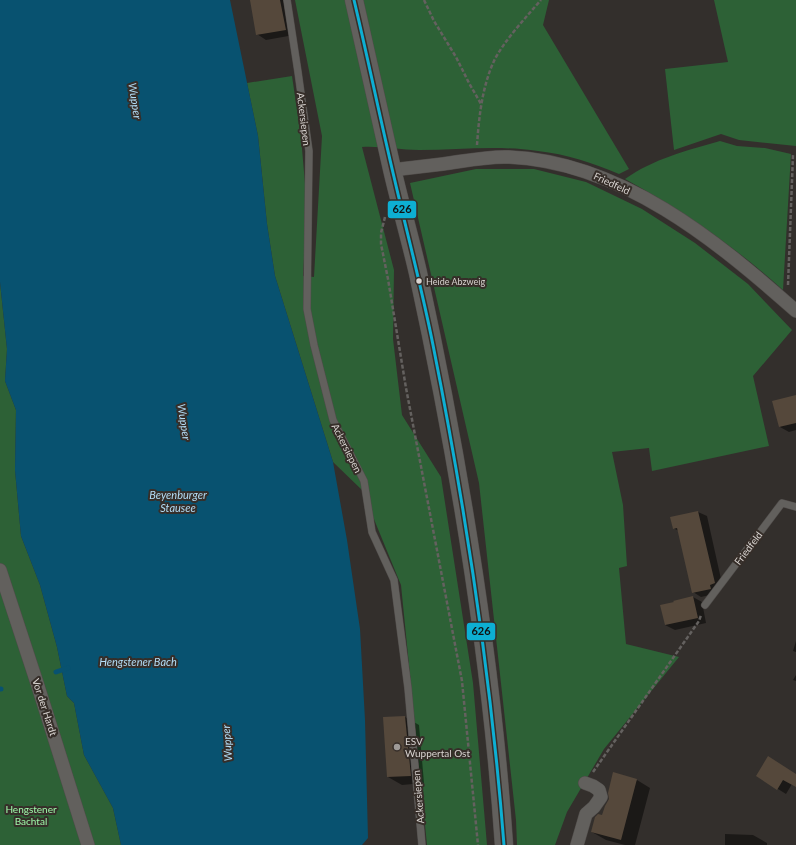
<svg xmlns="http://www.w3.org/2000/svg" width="796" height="845" font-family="Lato,sans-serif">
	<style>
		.green { fill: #2d6136 }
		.water { fill: #085270 }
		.shadow { fill: #0007 }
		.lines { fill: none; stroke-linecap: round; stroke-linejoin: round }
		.stream { stroke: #085270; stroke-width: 5 }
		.building { fill: #55483b }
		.service-casing { stroke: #504c4a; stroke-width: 8 }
		.minor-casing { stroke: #504c4a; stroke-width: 14 }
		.secondary-casing { stroke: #504c4a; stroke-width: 19 }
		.path { stroke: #64615f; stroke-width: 2.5; stroke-dasharray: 4 2; stroke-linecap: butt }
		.service { stroke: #62605d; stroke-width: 7 }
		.minor { stroke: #62605d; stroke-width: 13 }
		.secondary { stroke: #62605d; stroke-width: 18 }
		.bus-1-casing { stroke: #362e29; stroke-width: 6 }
		.bus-1 { stroke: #0dafd3; stroke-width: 3 }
		.bus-dot { fill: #d8d3d0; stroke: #362e29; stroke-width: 1.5 }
		.poi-dot { fill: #9e9a97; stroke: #362e29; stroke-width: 1.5 }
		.labels { text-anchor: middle; stroke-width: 4; stroke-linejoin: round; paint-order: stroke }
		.bus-label { font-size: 9px; fill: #d8d3d0; stroke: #362e29; text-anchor: start }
		.street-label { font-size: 10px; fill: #d8d3d0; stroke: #362e29 }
		.poi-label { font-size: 10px; fill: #d8d3d0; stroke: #362e29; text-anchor: start }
		.park-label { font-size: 10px; fill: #9ffaaa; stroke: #362e29 }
		.water-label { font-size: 11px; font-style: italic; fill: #b2dcf5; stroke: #362e29 }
		.line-badge { stroke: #362e29; stroke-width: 1.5 }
		.pale-badge-label { font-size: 11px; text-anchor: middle; font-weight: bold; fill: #111 }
	</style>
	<rect width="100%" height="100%" fill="#332f2c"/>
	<path class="green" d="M295 0H549L543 25 629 169 619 174C593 163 566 154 538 151 498 145 459 150 419 150 400 150 381 146 362 147L394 270 393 339 402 415 441 477 473 683 487 845H427L401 585 362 490 333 462 275 276 267 224 258 136 247 83 292 76 301 137 307 207 303 276 314 277 322 136Z
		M714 0H796V146L739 140 721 134 674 150 665 69 728 62Z
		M720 141 737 146 765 148 791 154 783 290C734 246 683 211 625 179 653 159 688 150 720 141Z
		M476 169H534L586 182 642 209 695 243 748 284 792 330 753 376 769 446 652 471 649 448 612 452 623 505 627 566 619 568 626 644 679 657 604 749 567 812 555 845H517L516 820 479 483 410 183Z
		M0 282 7 349 5 381 16 410 15 470 21 536 40 585 57 647 67 696 74 703 84 755 113 808 121 845H0Z"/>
	<path class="water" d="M0 0H230L258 136 267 224 275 276 333 462 347 540 360 629 365 720 368 838 362 845H121L113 808 84 755 74 703 67 696 57 647 40 585 21 536 15 470 16 410 5 381 7 349 0 282Z"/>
	<path class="shadow" d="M251 0H288L294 35 266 40 257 34Z
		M796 396V430L789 432 780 427Z
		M698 512 707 516 723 588 718 590V593L701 597 693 592 679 531 673 528 671 518Z
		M693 597 702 602 706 623 675 630 665 625Z
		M796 641V652L793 651Z
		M796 675V681L793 680Z
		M405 717 419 725 424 783 402 785 388 777 384 718Z
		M796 775V786L792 784 786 794 757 776Z
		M637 780 650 788 635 845H625L606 840 592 832 603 817Z
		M725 834 753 835 767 843V845H725Z"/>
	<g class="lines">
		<path class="stream" d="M56 672 68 668
			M0 689H1"/>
	</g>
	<path class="building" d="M250 0H280L286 30 256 35Z
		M796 395V423L779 427 772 401Z
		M698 511 715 583 710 585 711 589 692 593 677 528 673 529 670 517Z
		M693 596 698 618 665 625 660 605 674 602 673 601Z
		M405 716 411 776 387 777 383 717Z
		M768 756 796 774V787L783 780 777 790 756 776Z
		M613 772 637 779 621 840 591 832 595 817 598 814 602 815 605 806 609 799 608 793Z"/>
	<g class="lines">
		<g class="service-casing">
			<path id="service" d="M287 0 298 72 309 151 307 309 314 345 333 420 364 481 372 532 394 580 408 688 422 845
				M705 605 782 503 796 507"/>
		</g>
		<g class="minor-casing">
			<path id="minor" d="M392 170C409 168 426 166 443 164 465 161 487 156 509 157 621 162 716 240 796 311
				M0 570 37 683 88 845
				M577 845 586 814 594 807 601 797 599 790 593 786 585 783"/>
		</g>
		<g class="secondary-casing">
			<path id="secondary" d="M354 0C367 56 379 113 392 169 400 204 410 238 418 273 459 462 491 653 504 845"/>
		</g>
		<path class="path" d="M424 0 434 21 456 57 469 83 481 104
			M477 145C479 117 482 87 494 61 503 42 527 16 541 0
			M385 217 381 233V244L388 279 406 388 462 681 478 845
			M788 285 793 155
			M593 772 699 621 701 615"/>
		<use href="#service" class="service"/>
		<use href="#minor" class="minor"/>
		<use href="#secondary" class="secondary"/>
		<g class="bus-1-casing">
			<path id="bus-1" d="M354 0C368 59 380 118 394 177 407 233 422 289 433 345 466 511 491 677 504 845"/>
		</g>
		<use href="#bus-1" class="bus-1"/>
	</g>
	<circle class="bus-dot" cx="419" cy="281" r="3.5"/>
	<circle class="poi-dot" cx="397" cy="747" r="4"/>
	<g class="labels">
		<g class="bus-label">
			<text x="426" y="285">Heide Abzweig</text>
		</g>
		<g class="street-label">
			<text transform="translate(304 119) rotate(83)" y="4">Ackersiepen</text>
			<text transform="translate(612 183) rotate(25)" y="4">Friedfeld</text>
			<text transform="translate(347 448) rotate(63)" y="4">Ackersiepen</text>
			<text transform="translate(748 548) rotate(-53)" y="4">Friedfeld</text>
			<text transform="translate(45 707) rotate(72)" y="4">Vor der Hardt</text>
			<text transform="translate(418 797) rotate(-95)" y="4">Ackersiepen</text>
		</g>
		<g class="poi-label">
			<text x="405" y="745">ESV<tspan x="405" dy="12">Wuppertal Ost</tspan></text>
		</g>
		<g class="park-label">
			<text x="31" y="813">Hengstener<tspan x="31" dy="12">Bachtal</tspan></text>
		</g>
		<g class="water-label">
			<text transform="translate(135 101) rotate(81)" y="4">Wupper</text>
			<text transform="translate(184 422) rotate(81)" y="4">Wupper</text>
			<text x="178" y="499">Beyenburger<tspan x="178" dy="13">Stausee</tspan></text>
			<text x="138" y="666">Hengstener Bach</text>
			<text transform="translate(227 743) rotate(-94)" y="4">Wupper</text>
		</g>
	</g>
	<g class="line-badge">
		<rect x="387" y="200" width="30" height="19" rx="4" fill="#0dafd3"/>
		<rect x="466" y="622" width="30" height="19" rx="4" fill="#0dafd3"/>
	</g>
	<g class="pale-badge-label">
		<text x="402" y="213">626</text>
		<text x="481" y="635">626</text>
	</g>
</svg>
